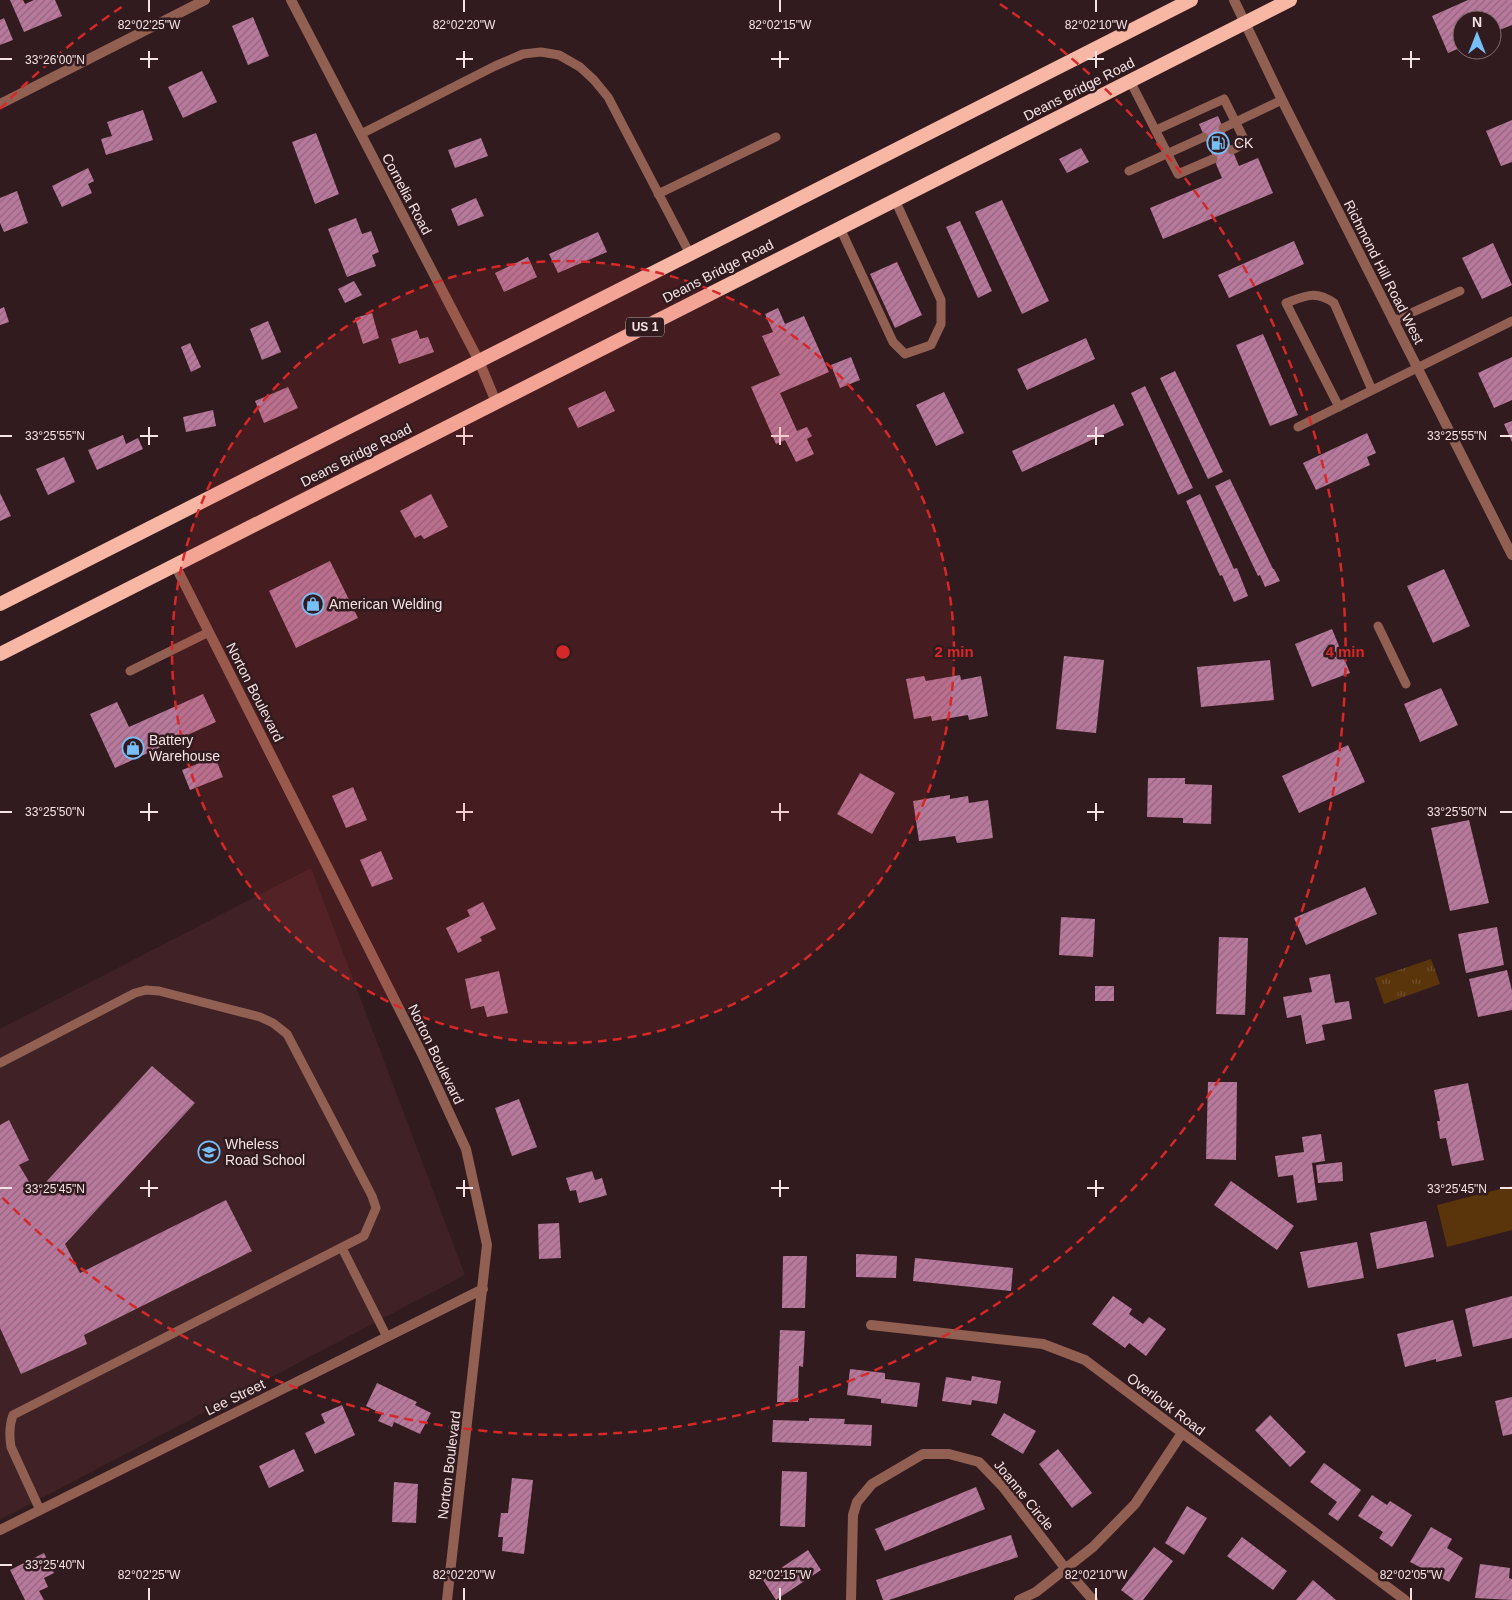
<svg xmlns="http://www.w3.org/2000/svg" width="1512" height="1600" font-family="Arial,sans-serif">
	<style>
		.built { fill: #402226 }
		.park { fill: url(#park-tufts) }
		.pitch { fill: #5a340a }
		.building { fill: url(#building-hatch) }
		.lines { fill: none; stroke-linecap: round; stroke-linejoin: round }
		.service { stroke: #916052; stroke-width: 9 }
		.minor { stroke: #916052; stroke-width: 10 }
		.tertiary { stroke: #916052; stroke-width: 10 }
		.trunk { stroke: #f8b6a4; stroke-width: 14 }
		.ticks { fill: none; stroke: #f4e3e5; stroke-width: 2 }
		.ring { fill: none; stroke: #d62828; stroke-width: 2.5; stroke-dasharray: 9 6 }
		.labels { text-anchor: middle; stroke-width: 5; stroke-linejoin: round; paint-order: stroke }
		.shield { fill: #321b1e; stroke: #baa7a9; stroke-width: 1 }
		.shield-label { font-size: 12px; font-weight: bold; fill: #f4e3e5 }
		.street-label { font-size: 14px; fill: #f4e3e5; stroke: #321b1e }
		.poi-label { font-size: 14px; fill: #f4e3e5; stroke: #321b1e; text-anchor: start }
		.ticks-label { font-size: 12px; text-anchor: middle; fill: #f4e3e5; stroke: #321b1e; stroke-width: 5; stroke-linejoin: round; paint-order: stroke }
		.centre { fill: #d62828; stroke: #321b1e; stroke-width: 2.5 }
		.ring-label { font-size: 15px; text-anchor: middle; font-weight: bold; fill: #d62828; stroke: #321b1e; stroke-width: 5; stroke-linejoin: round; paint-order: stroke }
	</style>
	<defs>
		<pattern id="park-tufts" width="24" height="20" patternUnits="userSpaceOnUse" patternTransform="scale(1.25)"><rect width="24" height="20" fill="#5a340a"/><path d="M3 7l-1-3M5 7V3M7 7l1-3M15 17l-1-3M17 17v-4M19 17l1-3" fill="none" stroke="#72512e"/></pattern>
		<pattern id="building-hatch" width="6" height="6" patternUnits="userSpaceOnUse" patternTransform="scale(1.25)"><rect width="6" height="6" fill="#b8799c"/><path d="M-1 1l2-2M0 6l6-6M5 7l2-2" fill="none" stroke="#91667e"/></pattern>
	</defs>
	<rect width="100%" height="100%" fill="#321b1e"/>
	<path class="built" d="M311 868 465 1275 0 1520V1029Z"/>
	<path class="park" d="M1431 959 1440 984 1384 1004 1375 978Z"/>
	<path class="pitch" d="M1512 1186V1230L1447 1247 1437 1205Z"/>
	<path class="building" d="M10 0H23L25 4 34 0H55L62 16 24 32Z
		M1468 0H1512V25L1492 33V20H1462V47L1448 53 1432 16Z
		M253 17 269 56 248 65 232 26Z
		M4 18 13 40 0 45V20Z
		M202 71 217 102 183 118 168 87Z
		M143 110 153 140 106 155 101 139 112 136 107 122Z
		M1218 116 1239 166 1258 158 1273 193 1163 239 1150 208 1222 178 1199 124Z
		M1512 120V162L1501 166 1486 131Z
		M316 133 339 194 315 204 292 142Z
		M481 138 488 156 455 168 448 150Z
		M1081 148 1089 162 1067 173 1059 159Z
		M88 168 94 181 88 184 92 193 62 207 52 186Z
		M17 191 28 223 4 232 0 223V198Z
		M476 198 484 216 458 226 451 209Z
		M1002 200 1049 301 1022 314 975 212Z
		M356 218 362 234 371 231 379 252 372 255 376 266 347 277 328 229Z
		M960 221 992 291 978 298 946 227Z
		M598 232 607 252 558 273 549 254Z
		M1294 241 1304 264 1229 298 1218 275Z
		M1493 243 1512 285 1482 299 1462 258Z
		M528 257 537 277 504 292 495 273Z
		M897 262 922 315 895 328 870 274Z
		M354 281 362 295 345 303 338 289Z
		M4 307 9 322 0 325V309Z
		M778 308 785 324 804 316 829 372 780 393 797 431 807 427 812 436 807 439 814 454 796 462 785 440 776 444 751 387 780 375 762 336 773 332 765 314Z
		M372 313 379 338 363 344 355 318Z
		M268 321 281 352 262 360 250 329Z
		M417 330 420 339 428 337 434 352 399 364 391 339Z
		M1263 334 1298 415 1270 426 1236 345Z
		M1086 338 1095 359 1027 390 1017 369Z
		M190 343 201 367 191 372 181 347Z
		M851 357 860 380 840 388 831 365Z
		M1512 357V400L1494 408 1478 373Z
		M1175 371 1223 472 1208 479 1160 378Z
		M1145 386 1193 488 1178 495 1131 393Z
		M288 387 298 408 264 423 255 401Z
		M605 391 615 411 578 428 568 408Z
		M944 392 964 433 936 446 916 405Z
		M1114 404 1124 425 1022 472 1012 451Z
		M213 410 216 426 186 432 183 417Z
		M1512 421V442L1504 424Z
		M1367 433 1376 453 1367 457 1370 465 1316 490 1303 463Z
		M123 435 126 444 138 438 143 449 97 470 88 450Z
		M64 457 75 482 48 495 36 469Z
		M1230 479 1273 569H1274L1280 581 1265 587 1260 575 1258 576 1215 486Z
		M0 493 11 516 0 521Z
		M431 494 448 527 424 539 421 535 415 538 400 511Z
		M1200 494 1234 569 1237 568 1248 596 1234 602 1222 575 1220 576 1186 501Z
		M330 561 358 618 296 648 269 591Z
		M1444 569 1470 626 1433 643 1407 586Z
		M1332 629 1350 673 1312 687 1295 644Z
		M1064 656 1104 660 1096 733 1056 729Z
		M1270 660 1274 700 1201 707 1197 667Z
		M960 675 961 680 981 676 988 716 969 720 968 715 932 721 931 716 914 719 906 679 924 676 926 681Z
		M1441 688 1458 725 1420 742 1404 704Z
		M203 694 216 722 115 768 90 714 117 702 129 727Z
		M1348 745 1365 782 1299 813 1282 776Z
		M215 757 223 777 190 790 182 770Z
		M860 773 895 793 872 834 837 814Z
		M1148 778H1185V784L1212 785 1211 824 1183 823V818L1147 817Z
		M353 787 367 820 346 828 332 796Z
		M950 795V799L968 796 969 803 988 800 993 838 957 843 955 836 919 841 913 801Z
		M1469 820 1489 903 1450 911 1431 828Z
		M381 851 393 879 372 887 360 860Z
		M1365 887 1377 914 1306 945 1294 918Z
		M483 902 496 929 480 937 482 941 458 953 446 928 470 916 467 910Z
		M1061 917 1095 919 1093 957 1059 955Z
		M1497 927 1504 965 1466 973 1458 934Z
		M1219 937 1248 938 1245 1015 1216 1014Z
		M1507 970 1512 991V1010L1478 1017 1469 979Z
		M499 971 508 1013 487 1017 484 1006 471 1009 465 979Z
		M1330 974 1335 1003 1349 1001 1352 1019 1322 1025 1325 1040 1306 1044 1301 1015 1287 1018 1283 997 1312 992 1309 978Z
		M1095 986H1114V1001H1095Z
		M152 1066 195 1103 65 1244 80 1273 226 1200 252 1251 84 1335 87 1344 21 1374 0 1328V1125L9 1120 29 1160 19 1165 36 1193Z
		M1208 1082H1237L1236 1160 1206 1159Z
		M1468 1083 1484 1160 1452 1166 1446 1138 1440 1139 1437 1121H1440L1434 1090Z
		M519 1099 537 1147 512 1156 495 1108Z
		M1321 1134 1325 1161 1312 1163 1317 1200 1297 1203 1293 1175 1278 1177 1275 1156 1304 1152 1302 1137Z
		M1342 1162 1343 1181 1318 1183 1316 1165Z
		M592 1171 595 1180 602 1178 607 1195 579 1203 576 1190 570 1191 566 1178Z
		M1231 1181 1294 1226 1277 1250 1214 1205Z
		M1426 1221 1434 1257 1377 1269 1370 1233Z
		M559 1223 561 1258 539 1259 538 1224Z
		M1357 1242 1364 1278 1308 1288 1300 1252Z
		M856 1254 897 1256 896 1278 856 1277Z
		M783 1256H807L805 1308H782Z
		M915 1258 1013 1268 1011 1291 913 1281Z
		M1113 1296 1132 1309 1129 1314 1143 1324 1149 1317 1166 1329 1146 1356 1129 1343 1125 1348 1092 1324Z
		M1512 1296V1338L1473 1347 1465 1309Z
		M1453 1320 1462 1356 1436 1362V1359L1405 1367 1397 1334Z
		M780 1330 805 1331 803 1367 799 1366 798 1402H777Z
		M850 1369 885 1373V1379L920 1383 917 1407 881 1403V1399L847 1395Z
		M972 1376 1001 1381 997 1404 972 1400 971 1405 942 1401 946 1377 971 1381Z
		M377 1383 417 1402 415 1405 431 1413 420 1434 394 1422 392 1427 378 1421 382 1414 366 1406Z
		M1512 1397V1434L1503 1436 1495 1401Z
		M342 1405 355 1435 315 1454 305 1433 325 1423 321 1414Z
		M1004 1413 1036 1431 1023 1454 991 1435Z
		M1270 1415 1306 1452 1290 1467 1255 1430Z
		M809 1418 845 1419 844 1424 872 1425 871 1446 772 1442 773 1420 809 1421Z
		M294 1449 304 1471 269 1488 259 1466Z
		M1058 1449 1092 1493 1072 1508 1039 1464Z
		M1324 1463 1361 1490 1338 1521 1328 1514 1337 1502 1310 1482Z
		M782 1471 807 1472 805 1527 780 1526Z
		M512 1478 533 1480 524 1554 502 1551 503 1537H498L501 1513H508Z
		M394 1482 418 1484 416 1523 392 1522Z
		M976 1487 985 1509 885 1551 875 1529Z
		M1372 1495 1387 1505 1390 1501 1412 1515 1392 1547 1379 1538 1383 1532 1358 1516Z
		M1187 1506 1207 1518 1184 1555 1165 1543Z
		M1431 1527 1452 1539 1447 1548 1463 1558 1449 1582 1410 1562Z
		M1011 1535 1018 1557 889 1600H883L876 1580Z
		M1242 1537 1287 1571 1273 1590 1227 1556Z
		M1154 1547 1173 1561 1143 1600H1134L1121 1590Z
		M808 1550 821 1570 776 1600 763 1580Z
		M44 1553 54 1573 44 1578 48 1587 39 1591 44 1600H25L10 1570Z
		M1480 1564 1510 1568 1509 1578 1512 1579V1600L1475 1598Z
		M1313 1580 1336 1600H1296Z"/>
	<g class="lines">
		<path class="service" d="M1130 81 1178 174 1213 159
			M1223 128 1282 100
			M1156 130 1224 99 1246 143 1232 150
			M361 134 495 66 523 54 541 52 559 55 580 67 594 80 608 97 690 254
			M1129 171 1204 137
			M658 194 776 137
			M840 228 893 342 905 354 931 345 941 324V300L895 200
			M1393 321 1460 291
			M1339 407 1286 303C1306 296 1315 290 1334 303L1372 390
			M1298 427 1512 321
			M1378 626 1406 684
			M130 671 209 632
			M0 1063 135 993 146 990 159 991 260 1017 273 1023 287 1034 372 1196 376 1208 364 1236 13 1415C9 1426 9 1435 11 1447L40 1510
			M342 1248 387 1337"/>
		<path class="minor" d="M291 0 479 361 496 402
			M0 104 205 0
			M175 565 422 1054 466 1149 487 1245 447 1600
			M871 1325 1043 1344 1085 1360 1405 1600
			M0 1530 483 1289
			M851 1600 853 1515 857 1502 872 1484 923 1454H949L979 1462 1003 1487 1065 1568 1093 1600
			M1019 1600 1036 1592 1093 1547 1135 1504 1182 1433"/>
		<path class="tertiary" d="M1234 0 1282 100 1512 555"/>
		<path class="trunk" d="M0 604 1191 0
			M0 654 1290 0"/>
	</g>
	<path class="ticks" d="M149 0V12M464 0V12M780 0V12M1096 0V12M149 51V68M464 51V68M780 51V68M1096 51V68M1411 51V68M0 59H12M140 59H158M456 59H473M771 59H789M1087 59H1104M1402 59H1420M149 427V445M464 427V445M780 427V445M1096 427V445M0 436H12M140 436H158M456 436H473M771 436H789M1087 436H1104M1500 436H1512M149 803V821M464 803V821M780 803V821M1096 803V821M0 812H12M140 812H158M456 812H473M771 812H789M1087 812H1104M1500 812H1512M149 1180V1197M464 1180V1197M780 1180V1197M1096 1180V1197M0 1188H12M140 1188H158M456 1188H473M771 1188H789M1087 1188H1104M1500 1188H1512M0 1565H12M149 1588V1600M464 1588V1600M780 1588V1600M1096 1588V1600M1411 1588V1600"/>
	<circle cx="563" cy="652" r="391" fill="#d62828" fill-opacity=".12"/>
	<g class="ring">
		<circle cx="563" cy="652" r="391"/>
		<path d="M0 109A782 782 0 0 1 126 4M1000 4A782 782 0 1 1 0 1195"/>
	</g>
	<defs>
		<g id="fuel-ring" transform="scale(1.125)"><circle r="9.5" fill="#321b1e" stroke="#77bff7" stroke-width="1.5"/><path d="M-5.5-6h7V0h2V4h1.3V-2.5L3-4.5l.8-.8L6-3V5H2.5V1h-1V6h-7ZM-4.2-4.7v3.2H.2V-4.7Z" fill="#77bff7"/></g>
		<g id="shop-ring" transform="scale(1.125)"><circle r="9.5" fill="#321b1e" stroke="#77bff7" stroke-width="1.5"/><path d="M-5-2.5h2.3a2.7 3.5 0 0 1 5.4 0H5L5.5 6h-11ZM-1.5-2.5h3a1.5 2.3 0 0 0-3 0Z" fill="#77bff7"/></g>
		<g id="school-ring" transform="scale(1.125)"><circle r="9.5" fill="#321b1e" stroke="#77bff7" stroke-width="1.5"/><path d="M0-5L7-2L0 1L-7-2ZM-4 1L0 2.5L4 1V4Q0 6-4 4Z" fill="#77bff7"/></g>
	</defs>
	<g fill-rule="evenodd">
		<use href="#fuel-ring" x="1218" y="143"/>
		<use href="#shop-ring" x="313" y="604"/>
		<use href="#shop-ring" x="133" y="748"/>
		<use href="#school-ring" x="209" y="1152"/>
	</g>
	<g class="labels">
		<rect class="shield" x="626" y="317.5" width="38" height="19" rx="4"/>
		<g class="shield-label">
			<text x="645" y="331">US 1</text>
		</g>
		<g class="street-label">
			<text transform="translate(1079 89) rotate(-27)" y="5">Deans Bridge Road</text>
			<text transform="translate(407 194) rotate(62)" y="5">Cornelia Road</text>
			<text transform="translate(718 271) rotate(-27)" y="5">Deans Bridge Road</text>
			<text transform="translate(1384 272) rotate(63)" y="5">Richmond Hill Road West</text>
			<text transform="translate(356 455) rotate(-27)" y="5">Deans Bridge Road</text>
			<text transform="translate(255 692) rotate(63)" y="5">Norton Boulevard</text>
			<text transform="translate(436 1054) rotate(64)" y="5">Norton Boulevard</text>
			<text transform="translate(235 1397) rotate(-26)" y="5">Lee Street</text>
			<text transform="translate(1166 1404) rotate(37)" y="5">Overlook Road</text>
			<text transform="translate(449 1465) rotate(-83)" y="5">Norton Boulevard</text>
			<text transform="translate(1024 1495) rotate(51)" y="5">Joanne Circle</text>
		</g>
		<g class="poi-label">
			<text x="1234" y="148">CK</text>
			<text x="329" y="609">American Welding</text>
			<text x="149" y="745">Battery<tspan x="149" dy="16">Warehouse</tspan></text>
			<text x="225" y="1149">Wheless<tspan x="225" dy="16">Road School</tspan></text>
		</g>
	</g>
	<g class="ticks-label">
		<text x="149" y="29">82°02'25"W</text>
		<text x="464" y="29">82°02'20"W</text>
		<text x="780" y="29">82°02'15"W</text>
		<text x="1096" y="29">82°02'10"W</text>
		<text x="55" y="64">33°26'00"N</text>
		<text x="55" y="440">33°25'55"N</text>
		<text x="1457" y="440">33°25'55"N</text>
		<text x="55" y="816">33°25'50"N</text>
		<text x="1457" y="816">33°25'50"N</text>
		<text x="55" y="1193">33°25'45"N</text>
		<text x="1457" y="1193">33°25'45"N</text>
		<text x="55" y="1569">33°25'40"N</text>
		<text x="149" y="1579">82°02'25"W</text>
		<text x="464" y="1579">82°02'20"W</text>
		<text x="780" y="1579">82°02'15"W</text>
		<text x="1096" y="1579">82°02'10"W</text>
		<text x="1411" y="1579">82°02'05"W</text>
	</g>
	<circle cx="563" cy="652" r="8" class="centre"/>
	<g class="ring-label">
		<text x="954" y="657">2 min</text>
		<text x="1345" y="657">4 min</text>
	</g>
	<g transform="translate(1477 35)"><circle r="24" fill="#321b1e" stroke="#806b6e"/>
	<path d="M0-4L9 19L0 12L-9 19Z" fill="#77bff7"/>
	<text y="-8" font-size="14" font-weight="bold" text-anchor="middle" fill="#f4e3e5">N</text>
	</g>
</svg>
